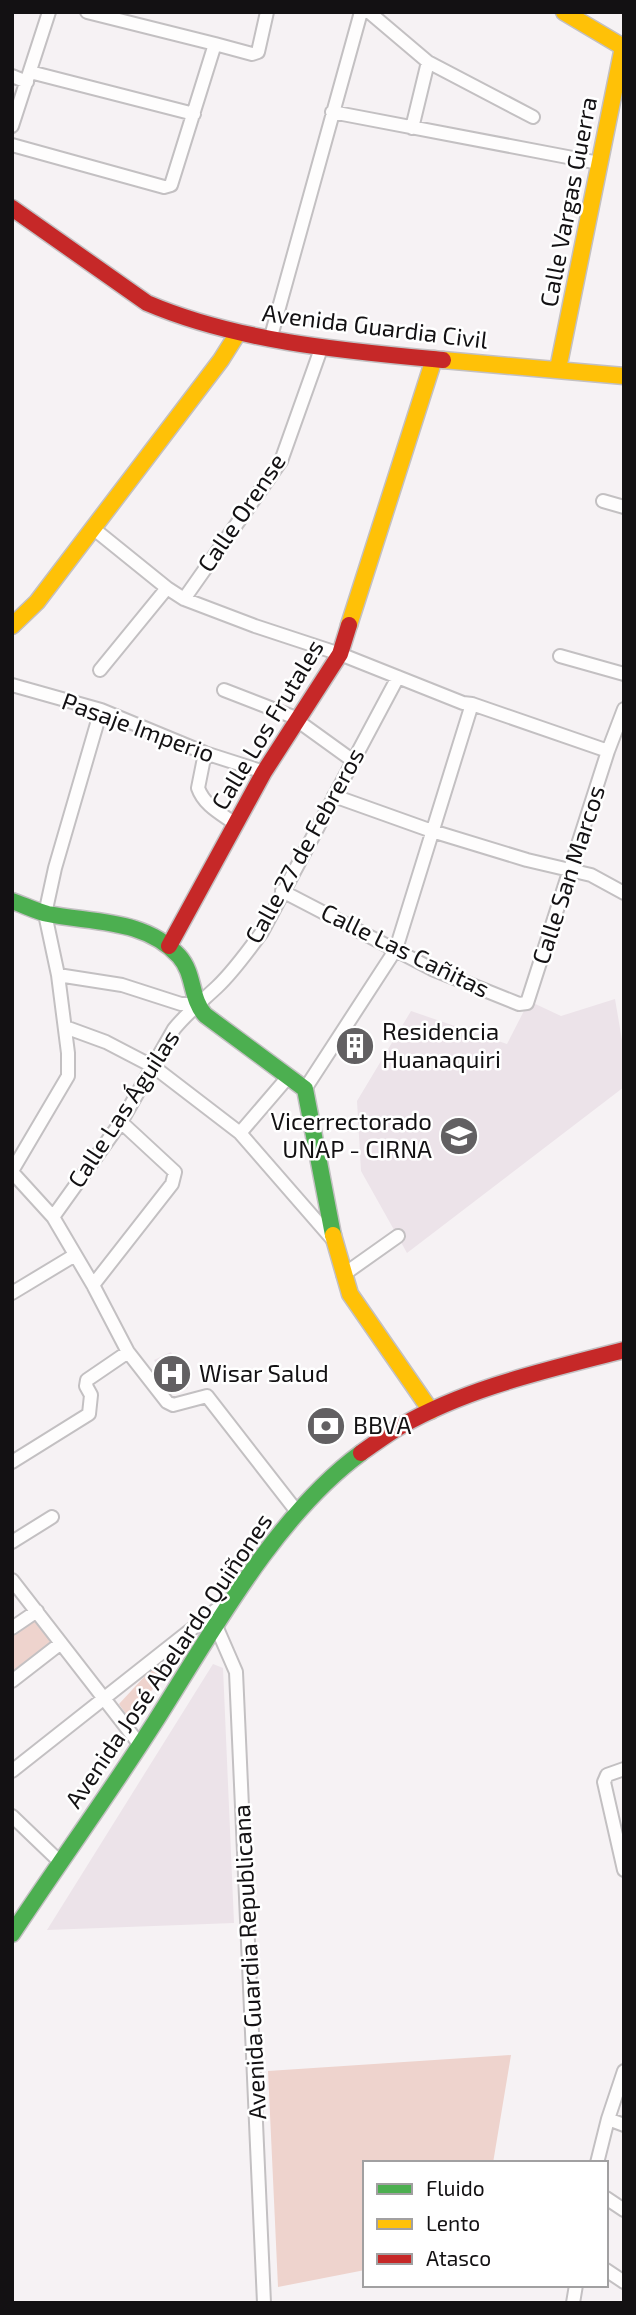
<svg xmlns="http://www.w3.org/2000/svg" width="636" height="2315" font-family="'Exo 2',sans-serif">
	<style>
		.built { fill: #ece3e9 }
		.green { fill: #eed3cd }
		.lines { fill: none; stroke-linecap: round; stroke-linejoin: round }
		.street-casing { stroke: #c3c0c2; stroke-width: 16 }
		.fast-casing { stroke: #c3c0c2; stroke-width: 19 }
		.slow-casing { stroke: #c3c0c2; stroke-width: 19 }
		.jam-casing { stroke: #c3c0c2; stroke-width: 19 }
		.street { stroke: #fefdfd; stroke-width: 12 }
		.fast { stroke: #4caf50; stroke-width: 16 }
		.slow { stroke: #ffc107; stroke-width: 16 }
		.jam { stroke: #c62828; stroke-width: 16 }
		.labels { text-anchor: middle; stroke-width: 5; stroke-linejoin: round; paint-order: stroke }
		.street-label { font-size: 24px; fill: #131113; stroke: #fff }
		.poi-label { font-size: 24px; fill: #131113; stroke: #fff; text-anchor: start }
	</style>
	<rect width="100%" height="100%" fill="#f6f2f4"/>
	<path class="built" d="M615 999 624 1052V1087L407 1253 361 1171 357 1101 411 1011 507 1044 529 1001 561 1016Z
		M171 1352 188 1388 172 1393 154 1360Z
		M213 1664 223 1668 234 1923 47 1930Z"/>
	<path class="green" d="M35 1615 58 1645 12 1678V1631Z
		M157 1663 168 1672 128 1717 119 1704Z
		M511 2055 493 2163H365V2270L278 2287 268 2071Z"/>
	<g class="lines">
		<g class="street-casing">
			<path id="street" d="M87 12 215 44
				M369 12 428 62 533 117
				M30 72 194 114
				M12 76 27 82
				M332 112 599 163
				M12 126 49 12
				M412 128 428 62
				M12 145 164 187 171 185 215 44 252 54 258 52 267 12
				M270 340 361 12
				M603 501 624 507
				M94 529 167 588 184 599 255 626 340 654 463 703 472 704 608 751
				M184 599 281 461 322 346
				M560 656 624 674
				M100 670 167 588
				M12 685 101 710 205 753 264 772
				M224 690 291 716 352 760
				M205 753 198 788C204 805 220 813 234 823
				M334 796 432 831 527 860 591 875 624 893
				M282 891 432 969 519 1004 527 1003 608 751 624 709
				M58 975 122 985 181 1004H196
				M65 1027 106 1042 154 1067 240 1133 334 1241
				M305 1089 396 949 472 704
				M240 1133 288 1077
				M12 1171 68 1076V1053L58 975 45 914 55 868 101 710
				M12 1172 53 1217 93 1285 128 1352 167 1402 173 1405 207 1396 298 1513
				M53 1217 121 1122 174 1029C187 1013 202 1001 217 987 234 971 248 951 262 932L398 677
				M343 1275 398 1236
				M93 1285 172 1184 175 1172 121 1122
				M12 1293 75 1255
				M12 1462 89 1414 91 1395 86 1386 87 1380 128 1352
				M12 1542 52 1517
				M12 1580 140 1745
				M216 1626 236 1672 264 2303
				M12 1628 37 1611
				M12 1681 61 1643
				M624 1769 607 1775 604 1782 624 1870
				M12 1771 226 1602
				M12 1816 60 1862
				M608 2119 624 2125
				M597 2163 608 2119 624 2071
				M606 2198 624 2210
				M606 2270 624 2282
				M573 2303 576 2285"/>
		</g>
		<g class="fast-casing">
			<path id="fast" d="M12 901C24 905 35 911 48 914 94 923 145 919 179 956 195 974 190 998 205 1015L305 1089 333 1235
				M12 1934C59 1863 109 1794 155 1722 211 1634 275 1516 361 1453"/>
		</g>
		<g class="slow-casing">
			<path id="slow" d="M443 360 624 376
				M558 369 623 47 564 12
				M349 625 434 359
				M12 626 37 602 221 360 238 333
				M333 1235 350 1294 431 1411"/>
		</g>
		<g class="jam-casing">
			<path id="jam" d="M12 208 147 303C238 342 345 351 443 360
				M169 946 264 772 340 654 349 625
				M361 1453C374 1444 387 1434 401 1426 469 1387 548 1370 624 1350"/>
		</g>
		<use href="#street" class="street"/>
		<use href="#fast" class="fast"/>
		<use href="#slow" class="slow"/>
		<use href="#jam" class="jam"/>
	</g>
	<defs>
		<g id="building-disc" transform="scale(2.0125)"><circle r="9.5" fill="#626062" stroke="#fff"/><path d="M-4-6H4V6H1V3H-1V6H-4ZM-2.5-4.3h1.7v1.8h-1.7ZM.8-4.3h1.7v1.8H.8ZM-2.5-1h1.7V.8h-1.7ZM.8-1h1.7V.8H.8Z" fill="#fff"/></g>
		<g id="university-disc" transform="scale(2.0125)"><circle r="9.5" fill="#626062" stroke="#fff"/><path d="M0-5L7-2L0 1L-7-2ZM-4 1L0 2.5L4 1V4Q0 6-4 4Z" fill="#fff"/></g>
		<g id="hospital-disc" transform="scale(2.0125)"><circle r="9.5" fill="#626062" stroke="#fff"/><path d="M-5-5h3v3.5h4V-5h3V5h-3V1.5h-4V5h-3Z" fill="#fff"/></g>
		<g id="bank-disc" transform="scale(2.0125)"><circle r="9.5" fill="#626062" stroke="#fff"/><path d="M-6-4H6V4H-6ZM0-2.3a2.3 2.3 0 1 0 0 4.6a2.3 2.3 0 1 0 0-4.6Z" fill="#fff"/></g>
	</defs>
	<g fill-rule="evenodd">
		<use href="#building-disc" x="355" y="1046"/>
		<use href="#university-disc" x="459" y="1136"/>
		<use href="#hospital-disc" x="172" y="1374"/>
		<use href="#bank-disc" x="326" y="1426"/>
	</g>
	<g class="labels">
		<g class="street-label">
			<text transform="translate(569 202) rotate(-79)" y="8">Calle Vargas Guerra</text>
			<text transform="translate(375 327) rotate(7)" y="8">Avenida Guardia Civil</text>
			<text transform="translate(242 513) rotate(-56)" y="8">Calle Orense</text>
			<text transform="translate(268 725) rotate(-59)" y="8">Calle Los Frutales</text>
			<text transform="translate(138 728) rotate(20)" y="8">Pasaje Imperio</text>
			<text transform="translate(305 846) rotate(-61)" y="8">Calle 27 de Febreros</text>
			<text transform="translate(569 875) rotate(-72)" y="8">Calle San Marcos</text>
			<text transform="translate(405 951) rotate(26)" y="8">Calle Las Cañitas</text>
			<text transform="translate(124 1109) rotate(-57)" y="8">Calle Las Águilas</text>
			<text transform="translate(169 1661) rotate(-56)" y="8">Avenida José Abelardo Quiñones</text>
			<text transform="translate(250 1962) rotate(-93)" y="8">Avenida Guardia Republicana</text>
		</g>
		<g class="poi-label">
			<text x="382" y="1040">Residencia<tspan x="382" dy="28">Huanaquiri</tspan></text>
			<text x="432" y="1130" text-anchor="end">Vicerrectorado<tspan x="432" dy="28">UNAP - CIRNA</tspan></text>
			<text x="199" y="1382">Wisar Salud</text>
			<text x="353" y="1434">BBVA</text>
		</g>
	</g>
	<rect width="636" height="2315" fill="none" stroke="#131113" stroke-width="28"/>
	<rect x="363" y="2161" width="245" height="126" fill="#ffffff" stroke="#a1a0a1" stroke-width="2"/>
	<rect x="377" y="2184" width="35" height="10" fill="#4caf50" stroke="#a1a0a1" stroke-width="2"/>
	<text x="426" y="2196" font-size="21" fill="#131113">Fluido</text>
	<rect x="377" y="2219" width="35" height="10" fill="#ffc107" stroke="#a1a0a1" stroke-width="2"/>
	<text x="426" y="2231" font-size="21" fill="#131113">Lento</text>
	<rect x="377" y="2254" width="35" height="10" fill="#c62828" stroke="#a1a0a1" stroke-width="2"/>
	<text x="426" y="2266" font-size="21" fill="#131113">Atasco</text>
</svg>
